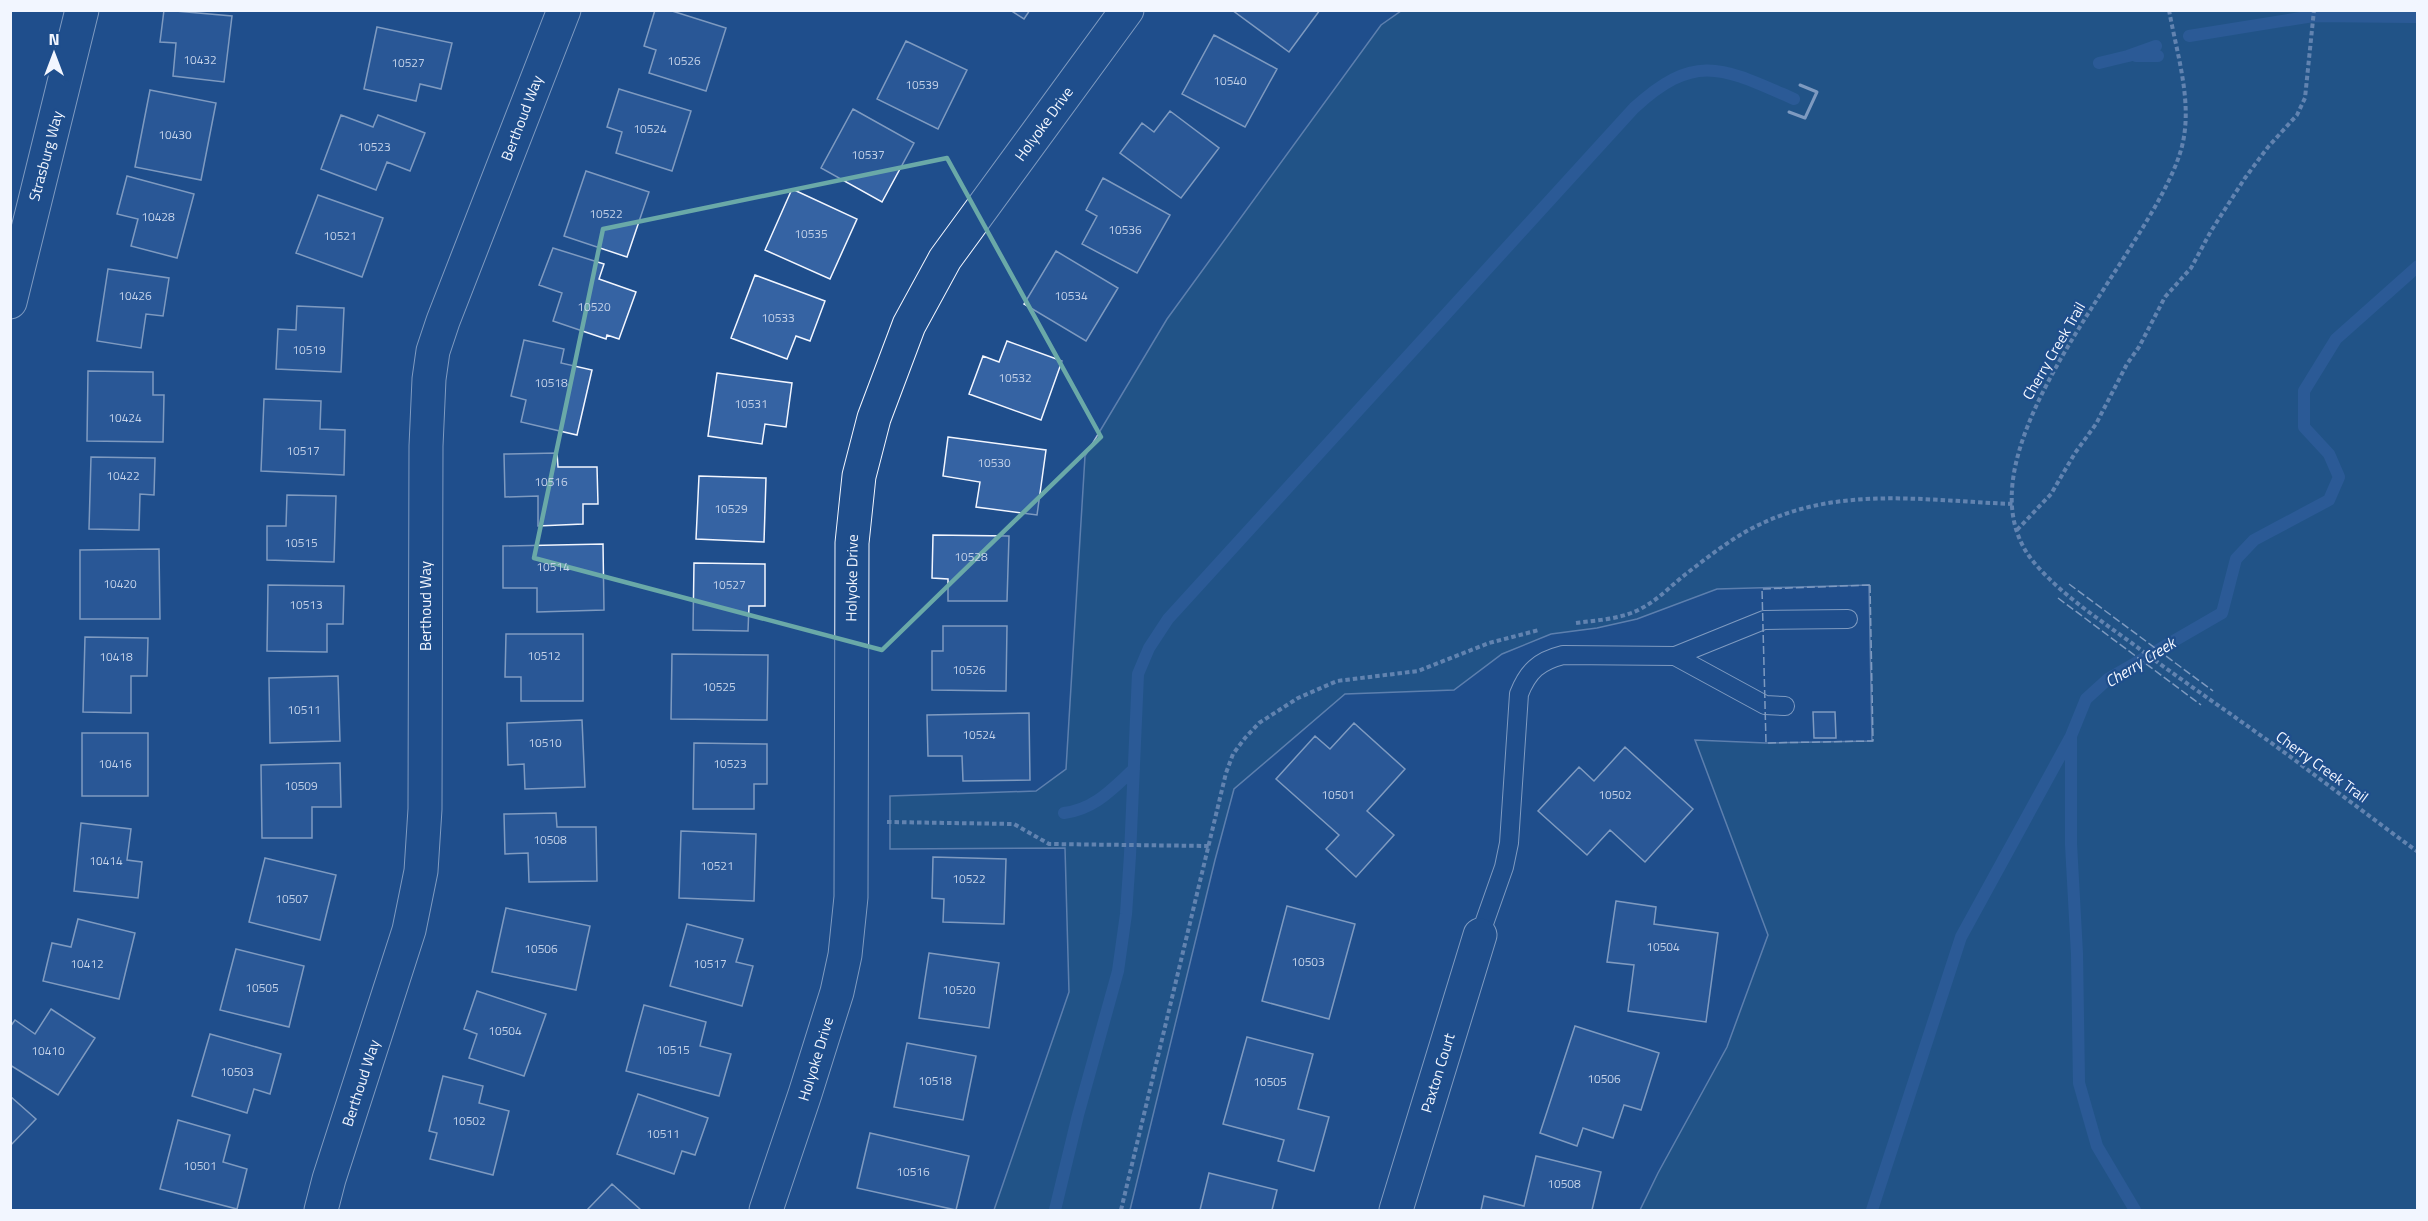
<svg xmlns="http://www.w3.org/2000/svg" width="2428" height="1221" font-family="'Titillium Web',sans-serif">
	<style>
		.green { fill: #245a82; stroke: #a8bbd7; stroke-width: 1.5 }
		.lines { fill: none; stroke-linecap: round; stroke-linejoin: round }
		.stream { stroke: #3b69a3; stroke-width: 12 }
		.building { fill: #3563a3; stroke: #f2f6ff; stroke-width: 1.5 }
		.lane-casing { stroke: #f2f6ff; stroke-width: 20 }
		.street-casing { stroke: #f2f6ff; stroke-width: 35 }
		.path { stroke: #b3c4dc; stroke-width: 4; stroke-dasharray: 4.5 3; stroke-linecap: butt }
		.lane { stroke: #1f4e8c; stroke-width: 18 }
		.street { stroke: #1f4e8c; stroke-width: 33 }
		.fence { stroke: #f2f6ff; stroke-width: 1.5; stroke-dasharray: 8 3; stroke-linecap: butt }
		.wall { stroke: #f2f6ff; stroke-width: 3 }
		.marked { fill: none; stroke: #6aa9a8; stroke-width: 4.5; stroke-linejoin: round }
		.labels { text-anchor: middle; stroke-width: 4.5; stroke-linejoin: round; paint-order: stroke }
		.number-label { font-size: 12px; fill: #c3d1e8 }
		.street-label { font-size: 15px; fill: #f2f6ff; stroke: #1f4e8c }
		.water-label { font-size: 16px; font-style: italic; fill: #f2f6ff; stroke: #1f4e8c }
	</style>
	<rect width="100%" height="100%" fill="#1f4e8c"/>
	<path class="green" d="M1401 11H2417V1210H1640L1658 1173 1727 1047 1768 935 1695 740 1766 743 1872 741 1869 585 1717 589 1637 619 1597 628 1551 634 1502 654 1454 690 1345 694 1234 789 1215 860 1130 1210H994L1069 992 1065 848 890 849V796L1036 791 1066 769 1085 456 1167 319 1381 25Z"/>
	<g class="lines">
		<path class="stream" d="M2189 36 2313 16 2418 17
			M2136 56H2158
			M2099 63 2128 56 2156 46
			M1064 813C1095 809 1112 789 1134 769
			M1055 1210 1078 1115 1118 971 1126 914 1130 855 1138 674 1149 648 1168 619 1634 108C1696 51 1723 68 1794 99
			M1872 1210 1961 937 2070 738
			M2135 1210 2097 1146 2079 1083 2077 954 2071 844V736L2086 699 2108 679 2222 613 2236 559 2254 540 2329 500 2339 477 2329 454 2304 427V391L2336 339 2418 266"/>
	</g>
	<path class="building" d="M164 10 232 16 224 82 173 76 176 43 160 42Z
		M655 10H669L726 28 706 91 649 73 656 50 644 46Z
		M1010 10H1030L1024 19Z
		M1232 10H1320L1289 52Z
		M377 27 452 43 441 89 420 84 416 101 364 89Z
		M1214 35 1277 69 1245 127 1182 94Z
		M906 41 967 70 938 129 877 99Z
		M619 89 691 111 672 171 616 153 622 132 607 127Z
		M150 90 216 103 201 180 135 167Z
		M853 109 914 143 882 202 821 168Z
		M1170 111 1219 148 1181 198 1120 153 1142 123 1154 132Z
		M341 115 373 127 378 115 425 133 410 171 387 162 376 190 321 169Z
		M586 171 649 192 627 257 564 236Z
		M127 176 194 194 177 258 131 246 138 219 117 214Z
		M1103 178 1170 215 1137 273 1082 244 1097 216 1086 210Z
		M792 189 857 219 830 279 765 250Z
		M318 195 383 218 362 277 296 253Z
		M553 248 604 264 599 279 636 292 619 339 607 335 606 339 553 321 562 293 539 285Z
		M1056 251 1118 288 1086 341 1024 304Z
		M108 269 169 278 163 316 146 314 141 348 97 341Z
		M755 275 825 301 810 341 796 336 787 359 731 338Z
		M297 306 344 308 341 372 276 369 278 329 296 330Z
		M524 340 564 349 561 363 592 370 577 435 521 422 526 400 511 396Z
		M1007 341 1062 361 1041 420 969 394 983 356 999 362Z
		M88 371 153 372V395H164L163 442 87 441Z
		M717 373 792 383 786 427 765 424 762 444 708 436Z
		M264 399 321 401 320 429 345 430 344 475 261 471Z
		M948 437 1046 450 1037 515 976 507 980 482 943 476Z
		M557 453 558 467H597L598 504H583V524L538 526V496L505 497 504 454Z
		M91 457 155 458 154 495 140 494 139 530 89 529Z
		M699 476 766 478 764 542 696 539Z
		M287 495 336 496 334 562 267 560V526H286Z
		M933 535 1009 536 1007 601H948V579L932 578Z
		M603 544 604 610 537 612V588H503V546Z
		M159 549 160 619H80V550Z
		M694 563 765 564V606H749L748 631 693 630Z
		M268 585 344 586 343 624H327V652L267 651Z
		M943 626H1007L1006 691 932 690V651H943Z
		M506 634H583V701H521V677H505Z
		M85 637 148 638 147 676H131V713L83 712Z
		M672 654 768 655 767 720 671 719Z
		M338 676 340 741 270 743 269 678Z
		M1813 712H1835L1836 738H1814Z
		M1029 713 1030 780 963 781 962 756H928L927 715Z
		M582 720 585 787 525 789 524 764 508 765 507 723Z
		M1354 723 1405 769 1367 811 1394 835 1356 877 1326 849 1339 835 1276 779 1315 736 1330 749Z
		M82 733H148V796H82Z
		M694 743 767 744V784H754V809H693Z
		M1625 747 1693 809 1645 862 1610 830 1587 855 1538 811 1579 767 1594 781Z
		M340 763 341 807H312V838H262L261 765Z
		M556 813 557 827H596L597 881 529 882 528 853 505 854 504 814Z
		M81 823 131 829 127 860 142 862 138 898 74 891Z
		M681 831 756 834 754 901 679 898Z
		M933 857 1006 859 1004 924 943 922 944 899 932 898Z
		M265 858 336 875 320 940 249 922Z
		M1616 901 1656 907 1654 924 1718 933 1706 1022 1628 1011 1634 965 1607 962Z
		M1287 906 1355 924 1329 1019 1262 1001Z
		M506 908 590 926 576 990 492 972Z
		M78 919 135 933 119 999 43 981 52 943 71 947Z
		M687 924 743 939 736 962 753 966 742 1006 670 986Z
		M236 949 304 966 289 1027 220 1010Z
		M929 953 999 963 989 1028 919 1018Z
		M477 991 546 1014 524 1076 469 1058 477 1034 464 1029Z
		M644 1005 706 1022 700 1046 731 1054 719 1096 626 1071Z
		M51 1009 95 1038 58 1095 10 1065V1027L15 1020 35 1034Z
		M1575 1026 1659 1053 1641 1110 1624 1105 1613 1138 1583 1128 1577 1146 1540 1133Z
		M210 1034 281 1054 270 1094 254 1089 247 1113 192 1096Z
		M1247 1037 1313 1054 1298 1109 1329 1117 1314 1171 1278 1161 1284 1140 1223 1124Z
		M907 1043 976 1056 963 1120 894 1107Z
		M443 1076 483 1086 479 1103 509 1111 493 1175 430 1159 437 1133 429 1131Z
		M638 1094 708 1118 695 1155 682 1151 674 1174 617 1154Z
		M10 1096 36 1119 10 1146Z
		M178 1120 230 1135 223 1162 247 1169 237 1209 160 1189Z
		M870 1133 969 1156 956 1210 857 1188Z
		M1536 1156 1601 1172 1592 1210H1481L1484 1196 1524 1206Z
		M1209 1173 1277 1190 1272 1210H1200Z
		M612 1184 641 1210H587Z"/>
	<g class="lines">
		<g class="lane-casing">
			<path id="lane" d="M1675 656 1765 705 1785 706
				M1480 935 1504 867 1509 843 1519 694C1528 671 1539 661 1563 655L1675 656 1764 620 1848 619"/>
		</g>
		<g class="street-casing">
			<path id="street" d="M10 302 82 10
				M321 1210 329 1179 409 930 421 871 425 809 426 446 429 379 433 351 443 321 564 10
				M766 1210 805 1094 837 992 845 955 851 897 852 543 859 476 874 418 909 325 945 259 1127 10
				M1396 1210 1480 935"/>
		</g>
		<path class="path" d="M2169 10C2177 55 2194 105 2181 150 2150 256 1948 452 2032 560 2062 597 2107 624 2145 653 2195 690 2246 724 2296 761 2336 791 2377 822 2418 852
			M2017 530 2051 494 2075 453 2096 424 2127 364 2139 347 2165 297 2191 268 2211 231 2245 178 2268 147 2297 115 2305 98 2314 10
			M1576 623C1598 620 1623 619 1642 608 1657 600 1669 588 1682 577 1708 557 1735 535 1765 522 1844 486 1929 501 2013 504
			M887 822 1014 824 1049 844 1209 846
			M1121 1210 1226 773 1233 754 1245 738 1259 723 1298 698 1337 681 1418 671 1489 643 1539 630"/>
		<use href="#lane" class="lane"/>
		<use href="#street" class="street"/>
		<path class="fence" d="M2069 584 2213 691
			M1870 585 1873 741 1766 743 1762 589Z
			M2058 598 2201 705"/>
		<path class="wall" d="M1789 112 1805 118 1817 92 1800 85"/>
	</g>
	<path d="M0 0H2428V1221H0ZM947 158 1101 437 882 650 534 558 603 229Z" fill="#1f4e8c" fill-opacity=".55" fill-rule="evenodd"/>
	<path class="marked" d="M947 158 1101 437 882 650 534 558 603 229Z"/>
	<g class="labels">
		<g class="number-label">
			<text x="200" y="64">10432</text>
			<text x="684" y="65">10526</text>
			<text x="408" y="67">10527</text>
			<text x="1230" y="85">10540</text>
			<text x="922" y="89">10539</text>
			<text x="650" y="133">10524</text>
			<text x="175" y="139">10430</text>
			<text x="374" y="151">10523</text>
			<text x="868" y="159">10537</text>
			<text x="606" y="218">10522</text>
			<text x="158" y="221">10428</text>
			<text x="1125" y="234">10536</text>
			<text x="811" y="238">10535</text>
			<text x="340" y="240">10521</text>
			<text x="135" y="300">10426</text>
			<text x="1071" y="300">10534</text>
			<text x="594" y="311">10520</text>
			<text x="778" y="322">10533</text>
			<text x="309" y="354">10519</text>
			<text x="1015" y="382">10532</text>
			<text x="551" y="387">10518</text>
			<text x="751" y="408">10531</text>
			<text x="125" y="422">10424</text>
			<text x="303" y="455">10517</text>
			<text x="994" y="467">10530</text>
			<text x="123" y="480">10422</text>
			<text x="551" y="486">10516</text>
			<text x="731" y="513">10529</text>
			<text x="301" y="547">10515</text>
			<text x="971" y="561">10528</text>
			<text x="553" y="571">10514</text>
			<text x="120" y="588">10420</text>
			<text x="729" y="589">10527</text>
			<text x="306" y="609">10513</text>
			<text x="544" y="660">10512</text>
			<text x="116" y="661">10418</text>
			<text x="969" y="674">10526</text>
			<text x="719" y="691">10525</text>
			<text x="304" y="714">10511</text>
			<text x="979" y="739">10524</text>
			<text x="545" y="747">10510</text>
			<text x="115" y="768">10416</text>
			<text x="730" y="768">10523</text>
			<text x="301" y="790">10509</text>
			<text x="1338" y="799">10501</text>
			<text x="1615" y="799">10502</text>
			<text x="550" y="844">10508</text>
			<text x="106" y="865">10414</text>
			<text x="717" y="870">10521</text>
			<text x="969" y="883">10522</text>
			<text x="292" y="903">10507</text>
			<text x="1663" y="951">10504</text>
			<text x="541" y="953">10506</text>
			<text x="1308" y="966">10503</text>
			<text x="87" y="968">10412</text>
			<text x="710" y="968">10517</text>
			<text x="262" y="992">10505</text>
			<text x="959" y="994">10520</text>
			<text x="505" y="1035">10504</text>
			<text x="673" y="1054">10515</text>
			<text x="48" y="1055">10410</text>
			<text x="237" y="1076">10503</text>
			<text x="1604" y="1083">10506</text>
			<text x="935" y="1085">10518</text>
			<text x="1270" y="1086">10505</text>
			<text x="469" y="1125">10502</text>
			<text x="663" y="1138">10511</text>
			<text x="200" y="1170">10501</text>
			<text x="913" y="1176">10516</text>
			<text x="1564" y="1188">10508</text>
		</g>
		<g class="street-label">
			<text transform="translate(522 118) rotate(-69)" y="5">Berthoud Way</text>
			<text transform="translate(1044 124) rotate(-54)" y="5">Holyoke Drive</text>
			<text transform="translate(46 156) rotate(-75)" y="5">Strasburg Way</text>
			<text transform="translate(2054 351) rotate(-60)" y="5">Cherry Creek Trail</text>
			<text transform="translate(852 578) rotate(-89)" y="5">Holyoke Drive</text>
			<text transform="translate(426 606) rotate(-90)" y="5">Berthoud Way</text>
			<text transform="translate(2322 767) rotate(36)" y="5">Cherry Creek Trail</text>
			<text transform="translate(816 1059) rotate(-73)" y="5">Holyoke Drive</text>
			<text transform="translate(1438 1073) rotate(-73)" y="5">Paxton Court</text>
			<text transform="translate(361 1083) rotate(-72)" y="5">Berthoud Way</text>
		</g>
		<g class="water-label">
			<text transform="translate(2140 662) rotate(-32)" y="6">Cherry Creek</text>
		</g>
	</g>
	<rect width="2428" height="1221" fill="none" stroke="#f2f6ff" stroke-width="24"/>
	<g transform="translate(54 54)" stroke="#1f4e8c" stroke-width="4.5" paint-order="stroke">
	<path d="M0-4.5L10 22L0 15L-10 22Z" fill="#f2f6ff"/>
	<text y="-9" font-size="16" font-weight="bold" text-anchor="middle" fill="#f2f6ff">N</text>
	</g>
</svg>
